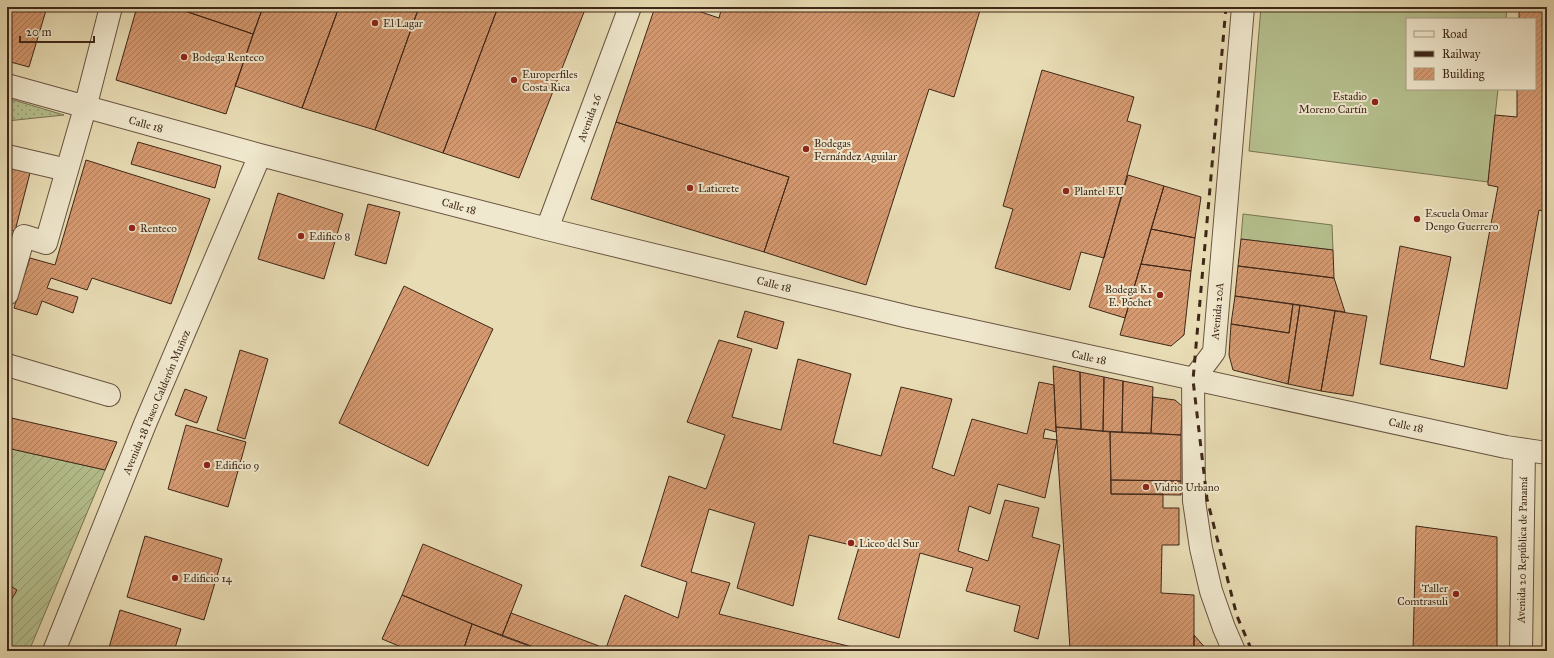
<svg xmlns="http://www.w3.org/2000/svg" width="1554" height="658" font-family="'IM FELL Great Primer',serif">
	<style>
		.grass { fill: #b5c08e; stroke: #7a7454 }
		.park { fill: url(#park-dots); stroke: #7a7454 }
		.garden { fill: url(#garden-furrows); stroke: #7a7454 }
		.building { fill: url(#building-hatch); stroke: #3f2719 }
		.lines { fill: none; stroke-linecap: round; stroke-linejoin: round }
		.minor-casing { stroke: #695440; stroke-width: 24 }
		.minor { stroke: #f0e8ce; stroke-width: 22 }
		.rail { stroke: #3f2719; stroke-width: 3; stroke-dasharray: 7 7; stroke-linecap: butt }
		.poi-dot { fill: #8f2418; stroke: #f0e8ce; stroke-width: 1.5 }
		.labels { text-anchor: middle; stroke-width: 4; stroke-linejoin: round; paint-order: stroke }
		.poi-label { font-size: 11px; fill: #3f2719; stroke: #f0e8ce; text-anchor: start }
		.street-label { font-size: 11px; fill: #3f2719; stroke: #f0e8ce }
	</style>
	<defs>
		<pattern id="park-dots" width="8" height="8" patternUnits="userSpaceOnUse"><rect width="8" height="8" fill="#b5c08e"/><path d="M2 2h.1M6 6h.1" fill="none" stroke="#959c73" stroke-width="1.8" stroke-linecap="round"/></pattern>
		<pattern id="garden-furrows" width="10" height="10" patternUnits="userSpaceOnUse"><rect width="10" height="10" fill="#b5c08e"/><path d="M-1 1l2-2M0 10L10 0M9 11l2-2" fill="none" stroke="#959c73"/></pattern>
		<pattern id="building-hatch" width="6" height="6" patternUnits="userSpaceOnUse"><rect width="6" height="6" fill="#d59970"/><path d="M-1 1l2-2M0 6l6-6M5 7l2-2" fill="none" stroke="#ae7d5b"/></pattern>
	</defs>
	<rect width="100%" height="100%" fill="#e8dcb4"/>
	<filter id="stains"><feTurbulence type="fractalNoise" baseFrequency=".005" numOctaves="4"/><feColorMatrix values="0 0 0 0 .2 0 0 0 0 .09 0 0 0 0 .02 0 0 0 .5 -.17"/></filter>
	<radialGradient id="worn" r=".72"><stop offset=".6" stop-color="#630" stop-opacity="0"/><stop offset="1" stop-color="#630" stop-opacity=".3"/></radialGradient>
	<path class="grass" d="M1261 7H1507L1506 19H1407V89H1498L1488 182 1249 151Z
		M1243 214 1332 225 1333 250 1241 239Z"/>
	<path class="park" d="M7 98 64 115 7 121Z"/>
	<path class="garden" d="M7 448 105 470 29 651H7Z"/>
	<path class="building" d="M7 7H47L29 67 7 61Z
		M137 7H173L253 34 226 114 116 80Z
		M173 7H263L253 34Z
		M263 7H339L302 108 235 86Z
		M339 7H419L375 130 302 108Z
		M419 7H498L443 153 375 130Z
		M498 7H586L519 178 443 153Z
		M655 7H686L719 18 722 7H981L954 97 929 89 866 285 764 252 789 177 616 122Z
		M1519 7H1547V212L1539 210 1507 389 1380 364 1400 246 1451 257 1430 359 1464 367 1498 187 1488 185V182L1495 115 1517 117V89H1535V19H1519Z
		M1042 70 1134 97 1127 121 1141 125 1104 258 1081 252 1070 290 995 268 1013 209 1003 206Z
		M616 122 789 177 764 252 591 199Z
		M138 142 221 166 215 188 131 164Z
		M86 160 210 199 171 304 92 278 87 290 51 278 47 288 78 297 73 313 42 301 37 315 14 308 30 258 55 265Z
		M7 163 31 169 15 231 7 229Z
		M1128 175 1164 186 1125 318 1089 307Z
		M1164 186 1201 197 1195 238 1151 229Z
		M278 193 343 214 324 279 258 259Z
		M368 204 400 212 386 264 355 255Z
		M1151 229 1195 238 1191 271 1141 264Z
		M1241 239 1333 250 1334 278 1238 266Z
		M1141 264 1191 271 1184 335 1171 346 1120 335Z
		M1238 266 1334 278 1345 312 1235 296Z
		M404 286 493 329 428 466 339 423Z
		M1235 296 1293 304 1289 333 1231 324Z
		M1293 304 1300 305 1288 384 1233 370 1229 355 1231 324 1289 333Z
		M1300 305 1335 311 1321 391 1288 384Z
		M745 311 784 322 777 349 737 337Z
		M1335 311 1367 316 1353 396 1321 391Z
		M719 340 752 349 732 417 781 430 798 359 851 374 833 443 881 456 901 387 952 399 932 468 954 476 972 419 1027 434 1039 382 1054 385 1056 432 1045 429 1043 438 1057 440 1045 498 998 484 990 514 969 506 958 551 988 561 1005 500 1039 508 1032 537 1060 545 1038 639 1014 631 1020 606 966 591 973 568 920 553 899 638 838 619 859 547 809 535 793 606 737 588 755 523 709 509 691 572 730 583 719 614 856 648V651H605L625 595 678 618 687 582 641 566 669 476 706 489 725 435 687 422Z
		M240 350 268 359 245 439 217 430Z
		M1053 366 1080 372 1081 429 1056 427Z
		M1080 372 1104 377 1103 431 1081 429Z
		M1104 377 1123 381 1122 432 1103 431Z
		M1123 381 1153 387 1151 433 1122 432Z
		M185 389 207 397 197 423 175 415Z
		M1153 397 1175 400 1182 406 1181 435 1151 433Z
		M7 417 117 442 105 470 7 448Z
		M186 425 246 442 228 507 168 489Z
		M1056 427 1110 432 1111 494H1163V508H1179V545H1162L1161 593 1194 595V651L1070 649Z
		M1110 432 1181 435V481L1111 480Z
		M1111 480 1181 481V495L1111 494Z
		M1416 526 1497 537V651H1413Z
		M145 536 222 559 204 620 127 597Z
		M423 544 522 585 502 636 402 595Z
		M7 584 17 590 7 607Z
		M402 595 472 624 463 651H411L382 639Z
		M120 610 181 629 174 651H108Z
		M511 613 599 646 597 651H543L502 636Z
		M472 624 542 650 541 651H463Z
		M1194 635 1208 651H1194Z
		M1070 649 1133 651H1071Z"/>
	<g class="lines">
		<g class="minor-casing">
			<path id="minor" d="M7 85 260 155 547 229 909 317 1506 447 1547 453
				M7 156 67 170
				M547 229 630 7
				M7 294 24 236 46 243 85 108 111 7
				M7 365 109 395
				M54 651 145 424 260 155
				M1234 651 1224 628 1211 591 1201 548 1194 501 1193 380 1214 352 1243 7
				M1521 651 1524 450"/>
		</g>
		<use href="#minor" class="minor"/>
		<path class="rail" d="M1226 7 1193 380 1207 499 1237 616 1252 651"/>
	</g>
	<g class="poi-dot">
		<circle cx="375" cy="23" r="4"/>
		<circle cx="184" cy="57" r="4"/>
		<circle cx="514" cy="80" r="4"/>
		<circle cx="1375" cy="102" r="4"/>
		<circle cx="806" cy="149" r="4"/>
		<circle cx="690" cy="188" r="4"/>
		<circle cx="1066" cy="191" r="4"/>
		<circle cx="1417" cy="219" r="4"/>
		<circle cx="132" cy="228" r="4"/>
		<circle cx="301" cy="236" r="4"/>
		<circle cx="1160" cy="295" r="4"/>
		<circle cx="207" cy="465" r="4"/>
		<circle cx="1146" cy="487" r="4"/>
		<circle cx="851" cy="543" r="4"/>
		<circle cx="175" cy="578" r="4"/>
		<circle cx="1456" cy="594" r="4"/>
	</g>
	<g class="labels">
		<g class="poi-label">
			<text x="383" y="27">El Lagar</text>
			<text x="192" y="61">Bodega Renteco</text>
			<text x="522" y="78">Europerfiles<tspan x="522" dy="13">Costa Rica</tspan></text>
			<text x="1367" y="100" text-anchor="end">Estadio<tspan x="1367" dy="13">Moreno Cartín</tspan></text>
			<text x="814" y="147">Bodegas<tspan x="814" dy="13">Fernández Aguilar</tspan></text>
			<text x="698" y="192">Laticrete</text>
			<text x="1074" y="195">Plantel EU</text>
			<text x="1425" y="217">Escuela Omar<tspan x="1425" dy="13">Dengo Guerrero</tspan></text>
			<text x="140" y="232">Renteco</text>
			<text x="309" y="240">Edifico 8</text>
			<text x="1152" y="293" text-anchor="end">Bodega K1<tspan x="1152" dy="13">E. Pochet</tspan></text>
			<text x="215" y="469">Edificio 9</text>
			<text x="1154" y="491">Vidrio Urbano</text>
			<text x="859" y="547">Liceo del Sur</text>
			<text x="183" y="582">Edificio 14</text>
			<text x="1448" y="592" text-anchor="end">Taller<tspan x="1448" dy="13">Comtrasuli</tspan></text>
		</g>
		<g class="street-label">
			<text transform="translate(589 118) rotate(-70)" y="4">Avenida 26</text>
			<text transform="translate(146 124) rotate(15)" y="4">Calle 18</text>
			<text transform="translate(459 206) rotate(15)" y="4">Calle 18</text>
			<text transform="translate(774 284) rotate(14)" y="4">Calle 18</text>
			<text transform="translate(1217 311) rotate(-85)" y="4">Avenida 20A</text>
			<text transform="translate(1089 357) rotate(12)" y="4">Calle 18</text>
			<text transform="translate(156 402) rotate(-67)" y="4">Avenida 28 Paseo Calderón Muñoz</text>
			<text transform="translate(1406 425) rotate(12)" y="4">Calle 18</text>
			<text transform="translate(1522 550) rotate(-89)" y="4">Avenida 20 República de Panamá</text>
		</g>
	</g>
	<rect width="1554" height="658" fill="none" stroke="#e8dcb4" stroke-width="24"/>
	<rect x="8" y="8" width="1538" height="642" fill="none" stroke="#3f2719" stroke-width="2"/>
	<rect x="12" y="12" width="1530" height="634" fill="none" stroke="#3f2719"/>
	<rect x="1406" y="18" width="130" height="72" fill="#f0e8ce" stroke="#a99b86"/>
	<rect x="1414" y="31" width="20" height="6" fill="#f0e8ce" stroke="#a99b86"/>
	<text x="1442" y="38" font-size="12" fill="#3f2719">Road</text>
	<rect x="1414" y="51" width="20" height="6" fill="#3f2719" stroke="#a99b86"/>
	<text x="1442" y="58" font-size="12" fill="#3f2719">Railway</text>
	<rect x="1414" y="68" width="20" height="12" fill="url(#building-hatch)" stroke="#a99b86"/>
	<text x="1442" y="78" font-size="12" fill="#3f2719">Building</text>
	<path d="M20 36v6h74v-6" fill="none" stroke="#3f2719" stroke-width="2"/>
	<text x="26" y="36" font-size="12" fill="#3f2719" stroke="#f0e8ce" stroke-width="3" paint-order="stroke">20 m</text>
	<rect width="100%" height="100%" filter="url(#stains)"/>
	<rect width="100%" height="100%" fill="url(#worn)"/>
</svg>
